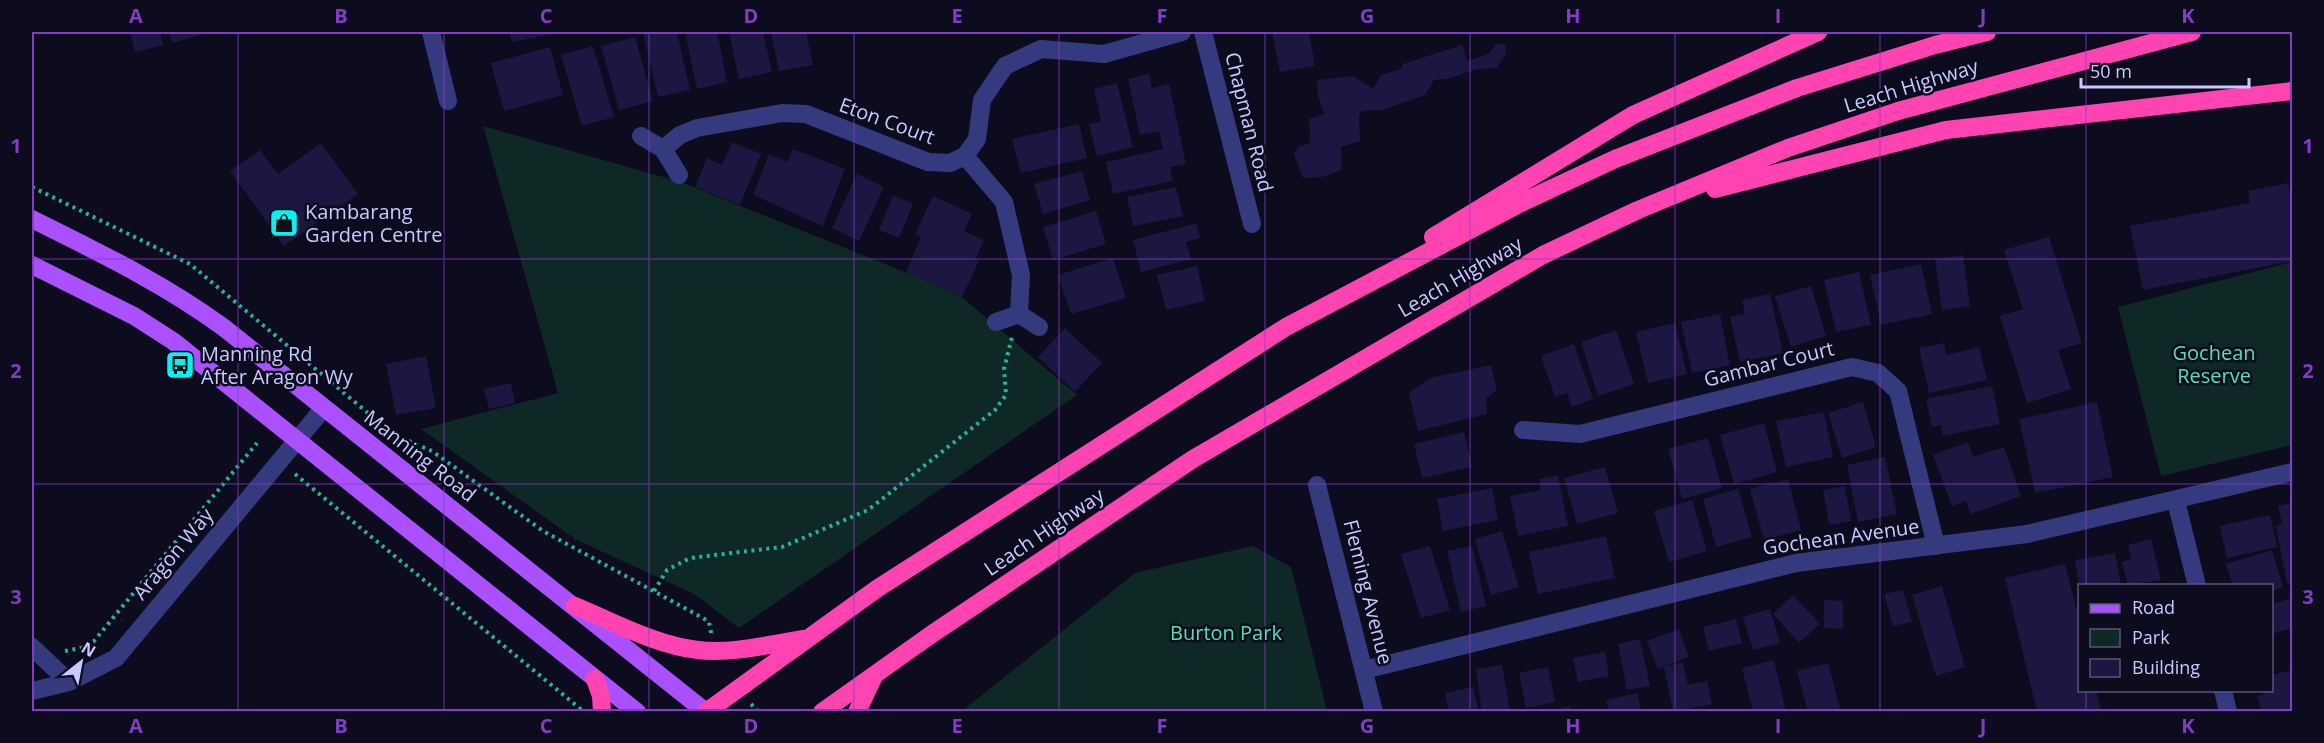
<svg xmlns="http://www.w3.org/2000/svg" width="2324" height="743" font-family="'Open Sans',sans-serif">
	<style>
		.green { fill: #0e2825 }
		.building { fill: #1b1740 }
		.lines { fill: none; stroke-linecap: round; stroke-linejoin: round }
		.path { stroke: #29b29b; stroke-width: 4; stroke-dasharray: 3 4.5; stroke-linecap: butt }
		.street { stroke: #353a7f; stroke-width: 18 }
		.primary { stroke: #aa50ff; stroke-width: 18 }
		.highway { stroke: #ff44b2; stroke-width: 18 }
		.grid { fill: none; stroke: #833cc5; stroke-width: 1.5; stroke-opacity: 0.55 }
		.labels { text-anchor: middle; stroke-width: 5; stroke-linejoin: round; paint-order: stroke }
		.street-label { font-size: 20px; fill: #c9c9ff; stroke: #0d0b1e }
		.poi-label { font-size: 20px; fill: #c9c9ff; stroke: #0d0b1e; text-anchor: start }
		.park-label { font-size: 20px; fill: #52e2ae; stroke: #0d0b1e }
		.neatline { fill: none; stroke: #833cc5; stroke-width: 2 }
		.grid-label { font-size: 20px; text-anchor: middle; font-weight: bold; fill: #833cc5 }
	</style>
	<rect width="100%" height="100%" fill="#0d0b1e"/>
	<path class="green" d="M483 126 681 182 957 293 1077 395 739 628 694 594 575 539 421 429 558 393Z
		M2292 262V445L2161 476 2118 307Z
		M1253 546 1291 567 1327 711H962L1135 573Z"/>
	<path class="building" d="M130 32H160L163 45 135 52Z
		M169 32H210L172 43Z
		M509 32H559V33L512 42Z
		M643 32H677L690 90 658 97Z
		M685 32H717L727 82 697 89Z
		M729 32H763L772 72 739 79Z
		M771 32H806L813 65 779 71Z
		M1272 32H1309L1315 66 1280 72Z
		M635 37 653 101 619 110 601 46Z
		M1505 43 1506 53 1497 68 1477 69 1447 79 1434 80 1425 95 1382 110 1362 111 1359 116 1360 141 1341 147 1342 170 1322 177 1303 178 1294 154 1298 147 1310 143 1309 119 1324 114 1318 96 1317 80 1353 76 1373 89 1381 75 1401 69 1403 64 1462 45 1467 61 1489 54 1496 44Z
		M593 46 614 117 582 126 561 55Z
		M550 47 563 95 504 111 491 63Z
		M1149 74 1152 88 1169 84 1186 164 1170 167 1173 181 1113 194 1106 162 1163 149 1159 131 1140 135 1128 79Z
		M1117 83 1133 147 1097 156 1089 124 1101 122 1094 89Z
		M1079 124 1087 158 1021 173 1012 139Z
		M732 142 761 154 740 205 695 187 707 158 722 165Z
		M321 143 358 194 284 246 230 171 260 150 278 174Z
		M793 149 845 169 823 226 753 195 769 154 788 162Z
		M1082 171 1090 200 1043 214 1034 184Z
		M857 174 884 187 859 241 832 228Z
		M2288 183 2292 207V261L2143 290 2130 226 2250 203 2248 191Z
		M1176 187 1183 216 1133 226 1127 197Z
		M893 195 913 204 899 238 879 230Z
		M933 196 972 214 964 231 984 240 975 260 979 261 962 297 906 272 921 237 915 234Z
		M1096 211 1106 244 1053 260 1043 227Z
		M1197 223 1200 238 1186 242 1191 259 1141 272 1133 240Z
		M2049 237 2082 343 2058 350 2071 389 2027 403 2000 316 2023 309 2004 250Z
		M1963 255 1970 306 1942 310 1935 259Z
		M1113 258 1126 298 1071 314 1058 275Z
		M1921 264 1932 314 1881 325 1870 275Z
		M1197 266 1205 301 1166 310 1157 275Z
		M1859 272 1871 325 1836 332 1824 280Z
		M1811 286 1826 336 1791 347 1775 296Z
		M1770 294 1783 353 1740 362 1730 317 1745 314 1742 300Z
		M1720 314 1730 365 1692 373 1681 322Z
		M1675 323 1687 374 1648 383 1636 332Z
		M1065 328 1102 363 1075 392 1038 357Z
		M1616 330 1634 384 1598 396 1581 342Z
		M1944 343 1946 355 1979 347 1987 380 1929 393 1919 348Z
		M1574 344 1593 399 1572 407 1567 393 1555 397 1541 356Z
		M426 356 436 408 396 415 386 364Z
		M1491 365 1497 390 1486 399 1487 414 1418 431 1409 393 1430 378Z
		M511 383 515 403 489 409 484 389Z
		M1992 386 2000 424 1943 436 1941 425 1932 427 1926 399Z
		M1863 402 1876 447 1842 458 1828 413Z
		M2097 402 2113 477 2035 493 2019 419Z
		M1824 412 1833 457 1786 467 1776 421Z
		M1764 423 1777 472 1734 484 1720 435Z
		M1464 432 1472 467 1422 478 1414 444Z
		M1708 438 1722 488 1682 499 1668 449Z
		M1968 442 1973 457 2004 447 2021 496 1971 514 1966 501 1952 506 1933 455Z
		M1885 457 1897 514 1858 522 1847 465Z
		M1605 467 1618 513 1577 524 1564 478Z
		M1558 475 1568 526 1518 536 1510 496 1541 490 1539 479Z
		M1788 479 1801 530 1764 540 1750 489Z
		M1845 486 1851 521 1829 525 1823 490Z
		M1492 488 1498 520 1443 531 1437 499Z
		M1738 489 1752 537 1716 547 1703 499Z
		M1692 500 1707 551 1669 562 1654 511Z
		M2292 503V583L2287 584 2276 526 2282 524 2278 506Z
		M2270 515 2277 547 2227 558 2220 526Z
		M1502 531 1519 587 1491 595 1475 539Z
		M1606 536 1615 578 1538 594 1529 552Z
		M2151 539 2161 580 2128 586 2122 562 2131 559 2128 545Z
		M1430 546 1450 610 1421 618 1401 554Z
		M1472 546 1486 606 1461 612 1447 551Z
		M2272 550 2283 587 2272 591V586H2233L2226 564Z
		M2115 553 2121 586H2079L2075 560Z
		M2065 564 2080 623V690H2096L2101 712H2037L2005 578Z
		M1942 586 1965 667 1936 676 1912 595Z
		M1903 590 1912 622 1893 626 1884 594Z
		M1793 595 1820 624 1799 643 1773 614Z
		M2292 598V628L2272 634V604Z
		M1824 600 1843 601V629L1824 628Z
		M1770 609 1780 643 1753 650 1743 617Z
		M1736 619 1742 643 1709 651 1703 627Z
		M1679 629 1689 657 1658 669 1647 641Z
		M1640 639 1650 686 1627 690 1618 644Z
		M1605 652 1609 676 1578 682 1573 658Z
		M1774 660 1786 712H1753L1742 668Z
		M1683 662 1688 685 1707 681 1712 704 1673 712 1664 667Z
		M1828 663 1841 712H1808L1797 671Z
		M1502 665 1510 712H1482L1476 669Z
		M1548 667 1555 702 1526 708 1519 673Z
		M2292 670V712H2261L2257 696 2265 694 2264 690H2272V675Z
		M1473 687 1479 712H1449L1445 693Z
		M1637 693 1642 712H1609L1606 700Z
		M1570 706 1571 712H1548V711Z"/>
	<g class="lines">
		<path class="path" d="M32 187 190 264 393 434 432 451 543 531 703 618 709 622 711 633
			M295 474 583 711
			M654 591 667 570 690 558 782 547 868 510 995 410 1006 395 1004 369 1012 337
			M65 651 81 648 94 641 257 443
			M751 704 759 712"/>
		<path class="street" d="M431 32 448 101
			M1203 32 1252 224
			M641 136 663 149 679 175
			M663 149 680 135 697 128 782 113 806 114 928 162 950 163 965 156 977 139 982 100 1005 66 1041 49 1104 54 1182 32
			M965 156 1004 202 1021 275 1019 314
			M996 322 1019 314 1039 327
			M1523 430 1580 434 1852 367 1878 373 1898 391 1936 546
			M1317 485 1374 712
			M2176 501 2197 586
			M32 647 69 682
			M1364 670 1796 563 2027 534 2292 472
			M2223 690 2228 712
			M32 691 69 682 116 658 323 409"/>
		<path class="primary" d="M32 219C98 252 163 283 223 327L706 712
			M32 265 134 316 173 341 637 712"/>
		<path class="highway" d="M1715 189 1946 130 2292 91
			M1433 237 1633 115 1818 32
			M575 606C614 622 655 645 698 650 733 654 770 644 804 639
			M595 679 601 696 602 712
			M706 712 878 588 1286 327 1523 202 1615 159 1797 88 1935 45 1987 32
			M822 712 932 634 1193 459 1543 255 1638 210 1788 148 1898 111 2192 32
			M857 712 874 676"/>
	</g>
	<path class="grid" d="M238 32V712M444 32V712M649 32V712M854 32V712M1059 32V712M1265 32V712M1470 32V712M1675 32V712M1880 32V712M2086 32V586M32 259H2292M32 484H2292M2086 690V712"/>
	<defs>
		<g id="shop-square" transform="scale(1.5)"><rect x="-9" y="-9" width="18" height="18" rx="4" fill="#00f4f2" stroke="#0d0b1e"/><path d="M-5-2.5h2.3a2.7 3.5 0 0 1 5.4 0H5L5.5 6h-11ZM-1.5-2.5h3a1.5 2.3 0 0 0-3 0Z" fill="#111"/></g>
		<g id="bus-square" transform="scale(1.5)"><rect x="-9" y="-9" width="18" height="18" rx="4" fill="#00f4f2" stroke="#0d0b1e"/><path d="M-5-6H5V4H4V6H2V4H-2V6H-4V4H-5ZM-3.5-4V0h7V-4ZM-3.5 1.2v1.5H-2V1.2ZM2 1.2v1.5H3.5V1.2Z" fill="#111"/></g>
	</defs>
	<g fill-rule="evenodd">
		<use href="#shop-square" x="284" y="223"/>
		<use href="#bus-square" x="180" y="365"/>
	</g>
	<g class="labels">
		<g class="street-label">
			<text transform="translate(1911 86) rotate(-17)" y="7">Leach Highway</text>
			<text transform="translate(887 121) rotate(20)" y="7">Eton Court</text>
			<text transform="translate(1249 122) rotate(76)" y="7">Chapman Road</text>
			<text transform="translate(1460 277) rotate(-30)" y="7">Leach Highway</text>
			<text transform="translate(1769 364) rotate(-14)" y="7">Gambar Court</text>
			<text transform="translate(420 456) rotate(38)" y="7">Manning Road</text>
			<text transform="translate(1044 532) rotate(-34)" y="7">Leach Highway</text>
			<text transform="translate(1841 537) rotate(-8)" y="7">Gochean Avenue</text>
			<text transform="translate(173 554) rotate(-50)" y="7">Aragon Way</text>
			<text transform="translate(1368 592) rotate(76)" y="7">Fleming Avenue</text>
		</g>
		<g class="poi-label">
			<text x="305" y="219">Kambarang<tspan x="305" dy="23">Garden Centre</tspan></text>
			<text x="201" y="361">Manning Rd<tspan x="201" dy="23">After Aragon Wy</tspan></text>
		</g>
		<g class="park-label">
			<text x="2214" y="360">Gochean<tspan x="2214" dy="23">Reserve</tspan></text>
			<text x="1226" y="640">Burton Park</text>
		</g>
	</g>
	<rect width="2324" height="743" fill="none" stroke="#0d0b1e" stroke-width="66"/>
	<rect x="2078" y="584" width="195" height="108" fill="#0d0b1e" stroke="#585778" stroke-width="1.5"/>
	<rect x="2090" y="604" width="30" height="9" fill="#aa50ff" stroke="#585778" stroke-width="1.5"/>
	<text x="2132" y="614" font-size="18" fill="#c9c9ff">Road</text>
	<rect x="2090" y="629" width="30" height="18" fill="#0e2825" stroke="#585778" stroke-width="1.5"/>
	<text x="2132" y="644" font-size="18" fill="#c9c9ff">Park</text>
	<rect x="2090" y="659" width="30" height="18" fill="#1b1740" stroke="#585778" stroke-width="1.5"/>
	<text x="2132" y="674" font-size="18" fill="#c9c9ff">Building</text>
	<g transform="translate(81 662) rotate(31)" stroke="#0d0b1e" stroke-width="4.5" paint-order="stroke">
	<path d="M0-4.5L10 22L0 15L-10 22Z" fill="#c9c9ff"/>
	<text y="-9" font-size="16" font-weight="bold" text-anchor="middle" fill="#c9c9ff">N</text>
	</g>
	<path d="M2081 78v9h168v-9" fill="none" stroke="#c9c9ff" stroke-width="3"/>
	<text x="2090" y="78" font-size="18" fill="#c9c9ff" stroke="#0d0b1e" stroke-width="4.5" paint-order="stroke">50 m</text>
	<rect x="33" y="33" width="2258" height="677" class="neatline"/>
	<g class="grid-label">
		<text x="136" y="23">A</text>
		<text x="341" y="23">B</text>
		<text x="546" y="23">C</text>
		<text x="751" y="23">D</text>
		<text x="957" y="23">E</text>
		<text x="1162" y="23">F</text>
		<text x="1367" y="23">G</text>
		<text x="1573" y="23">H</text>
		<text x="1778" y="23">I</text>
		<text x="1983" y="23">J</text>
		<text x="2188" y="23">K</text>
		<text x="16" y="153">1</text>
		<text x="2308" y="153">1</text>
		<text x="16" y="378">2</text>
		<text x="2308" y="378">2</text>
		<text x="16" y="604">3</text>
		<text x="2308" y="604">3</text>
		<text x="136" y="733">A</text>
		<text x="341" y="733">B</text>
		<text x="546" y="733">C</text>
		<text x="751" y="733">D</text>
		<text x="957" y="733">E</text>
		<text x="1162" y="733">F</text>
		<text x="1367" y="733">G</text>
		<text x="1573" y="733">H</text>
		<text x="1778" y="733">I</text>
		<text x="1983" y="733">J</text>
		<text x="2188" y="733">K</text>
	</g>
</svg>
